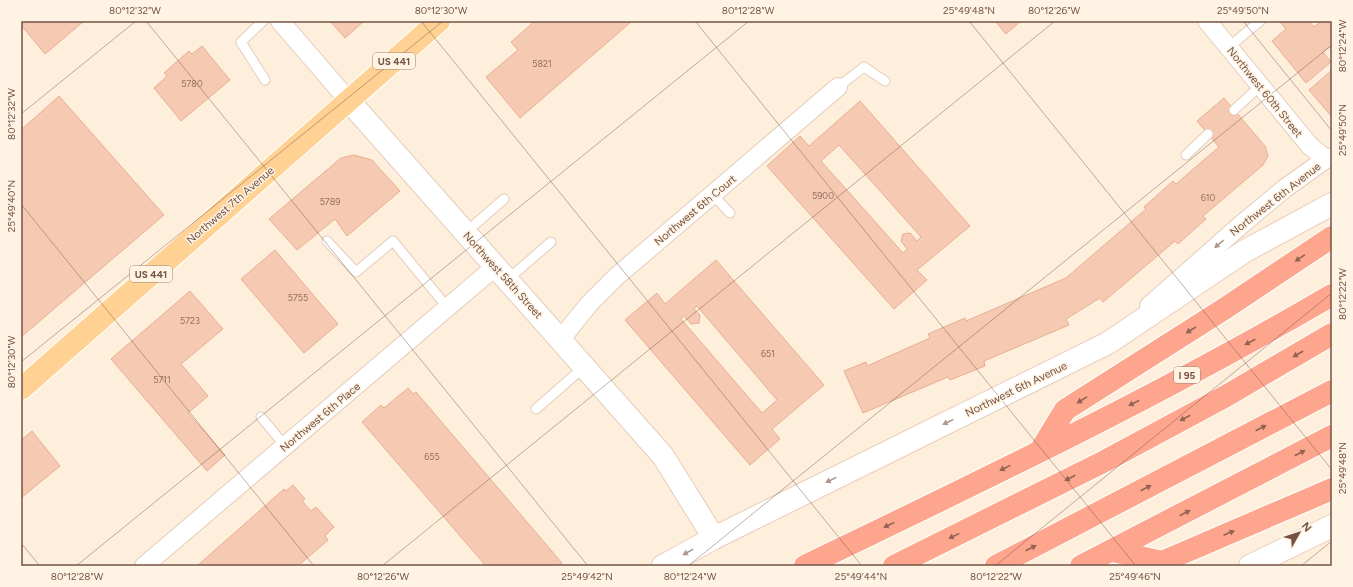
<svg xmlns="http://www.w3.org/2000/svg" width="1353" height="587" font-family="Figtree,sans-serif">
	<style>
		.building { fill: #f5c9b2; stroke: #e9ae91; fill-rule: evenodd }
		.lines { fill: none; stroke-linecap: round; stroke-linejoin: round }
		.service-casing { stroke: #e4ccbb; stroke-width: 11 }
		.minor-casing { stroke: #e4ccbb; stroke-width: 20 }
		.tertiary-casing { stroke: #e4ccbb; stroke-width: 24 }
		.secondary-casing { stroke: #eaccb8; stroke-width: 24 }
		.primary-casing { stroke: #fff; stroke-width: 24 }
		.motorway-casing { stroke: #fff; stroke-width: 24 }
		.service { stroke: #fff; stroke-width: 9 }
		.minor { stroke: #fff; stroke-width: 18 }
		.tertiary { stroke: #fff; stroke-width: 22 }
		.secondary { stroke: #fff; stroke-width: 22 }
		.primary { stroke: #ffd192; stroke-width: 22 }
		.motorway { stroke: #fea58d; stroke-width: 22 }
		.oneway { fill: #ac988f }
		.oneway2 { fill: #906353 }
		.ticks { fill: none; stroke: #745344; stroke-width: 1; stroke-opacity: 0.45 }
		.labels { text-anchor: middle; stroke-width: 3; stroke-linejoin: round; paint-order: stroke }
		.number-label { font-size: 9px; fill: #947060 }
		.shield { fill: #fff3e4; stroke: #9e8374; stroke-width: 1 }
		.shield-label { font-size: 10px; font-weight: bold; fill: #745344 }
		.street-label { font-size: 11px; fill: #745344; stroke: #fff3e4 }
		.neatline { fill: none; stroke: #745344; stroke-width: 1.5 }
		.ticks-label { font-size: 10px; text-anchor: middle; fill: #745344 }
	</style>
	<rect width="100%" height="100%" fill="#feefdc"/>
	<path class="building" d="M21 21H84L45 54 21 25Z
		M330 21H364L345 38Z
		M535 21H632L520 118 486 77 518 50 511 42Z
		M995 21H1021L1006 34Z
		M1281 21H1309L1314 27 1322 21H1327L1332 27V45L1323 52 1331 62 1306 83 1272 41 1286 29 1280 22Z
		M202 46 230 80 181 121 154 88 167 76 164 73 189 51 192 54Z
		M1332 70V117L1309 90Z
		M59 96 164 215 21 337V130Z
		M1224 98 1265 146 1268 156 1263 165 1203 216 1206 219 1178 244 1175 241 1103 302 1100 298 1066 319 1069 325 984 361 985 366 950 380 948 377 863 413 844 371 866 362 867 366 930 338 928 334 965 318 966 321 1066 278 1146 209 1144 207 1173 181 1176 184 1219 147 1197 121Z
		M860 101 970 226 917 270 927 280 894 309 767 166 800 136 809 146ZM839 145 921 237 917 241 910 233 903 234 901 241 907 249 903 253 821 161Z
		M354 155 372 160 400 191 347 236 335 219 297 250 269 219 341 158Z
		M275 250 338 324 304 353 241 279Z
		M716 260 824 385 772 429 780 439 750 465 625 320 657 293 665 304ZM697 306 777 400 762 413 681 319 684 316 691 324 699 323 700 315 694 309Z
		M190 291 223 329 181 364 208 396 188 413 225 455 207 471 111 359Z
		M408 388 413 394 416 392 562 563 559 566H486L362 422 381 405 384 408Z
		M32 431 60 466 21 498V440Z
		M293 485 305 499 302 501 311 511 316 507 334 527 325 536 328 540 298 566H197L284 489 286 491Z"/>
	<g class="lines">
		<g class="service-casing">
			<path id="service" d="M263 21 241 42 265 80
				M1229 47 1260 21
				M838 87 864 67 885 81
				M1234 110 1260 86
				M1186 155 1208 134
				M713 195 730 213
				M465 233 504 199
				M327 241 356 272 393 241 447 307
				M507 280 551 242
				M536 409 584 367
				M261 417 285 446"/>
		</g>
		<g class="minor-casing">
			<path id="minor" d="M280 21 349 101
				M1207 21 1310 146 1326 159
				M1149 306 1242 224 1284 189 1326 159 1332 157
				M560 340 589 304 617 276 838 87
				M144 566 495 267"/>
		</g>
		<g class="tertiary-casing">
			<path id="tertiary" d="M349 101 663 456 714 538"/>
		</g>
		<g class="secondary-casing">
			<path id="secondary" d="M663 566 714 538 1108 343 1245 251 1332 204
				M1250 566 1332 526"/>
		</g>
		<g class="primary-casing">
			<path id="primary" d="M21 389 439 21"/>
		</g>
		<g class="motorway-casing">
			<path id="motorway" d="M1040 451 1065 410 1224 309 1332 237
				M1113 551 1162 562 1332 489
				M805 566C983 480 1161 395 1332 295
				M894 566 1105 461 1226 396 1332 334
				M996 566 1332 391
				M1081 566 1332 436"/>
		</g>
		<use href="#service" class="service"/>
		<use href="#minor" class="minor"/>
		<use href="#tertiary" class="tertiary"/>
		<use href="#secondary" class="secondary"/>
		<use href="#primary" class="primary"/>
		<use href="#motorway" class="motorway"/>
	</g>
	<defs><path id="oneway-solid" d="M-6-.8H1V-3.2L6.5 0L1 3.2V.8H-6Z"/></defs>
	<g class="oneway">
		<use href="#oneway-solid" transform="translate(1219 244) rotate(139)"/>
		<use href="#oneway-solid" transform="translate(948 422) rotate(154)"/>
		<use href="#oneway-solid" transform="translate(831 480) rotate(154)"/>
		<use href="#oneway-solid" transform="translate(688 552) rotate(151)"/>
	</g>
	<g class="oneway2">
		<use href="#oneway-solid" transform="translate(1300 258) rotate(146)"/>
		<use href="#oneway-solid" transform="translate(1191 330) rotate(148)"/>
		<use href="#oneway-solid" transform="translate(1250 342) rotate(152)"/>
		<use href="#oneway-solid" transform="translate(1298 354) rotate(150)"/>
		<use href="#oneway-solid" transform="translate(1082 400) rotate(148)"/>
		<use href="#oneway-solid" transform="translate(1134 403) rotate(153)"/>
		<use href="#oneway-solid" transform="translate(1185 418) rotate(152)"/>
		<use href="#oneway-solid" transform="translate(1261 428) rotate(-27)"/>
		<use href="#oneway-solid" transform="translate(1300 453) rotate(-28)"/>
		<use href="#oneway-solid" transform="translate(1005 468) rotate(154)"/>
		<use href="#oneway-solid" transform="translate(1070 478) rotate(153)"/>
		<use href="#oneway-solid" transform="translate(1146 488) rotate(-27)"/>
		<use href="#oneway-solid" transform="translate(1185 513) rotate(-28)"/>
		<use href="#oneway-solid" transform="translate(889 525) rotate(154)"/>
		<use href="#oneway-solid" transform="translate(1229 533) rotate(-23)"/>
		<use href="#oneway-solid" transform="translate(954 536) rotate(154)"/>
		<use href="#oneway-solid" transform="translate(1031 548) rotate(-27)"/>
	</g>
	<path class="ticks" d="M146 21 588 566M421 21 862 566M695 21 1136 566M969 21 1332 470M1243 21 1332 131M21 114 136 21M21 204 314 566M21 362 443 21M21 543 40 566M76 566 749 21M382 566 1055 21M688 566 1332 45M995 566 1332 293M1301 566 1332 541"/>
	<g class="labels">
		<g class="number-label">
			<text x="542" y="67">5821</text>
			<text x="192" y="87">5780</text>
			<text x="823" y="199">5900</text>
			<text x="1208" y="201">610</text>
			<text x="330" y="205">5789</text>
			<text x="298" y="301">5755</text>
			<text x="190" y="324">5723</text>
			<text x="768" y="357">651</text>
			<text x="162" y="383">5711</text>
			<text x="432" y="460">655</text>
		</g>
		<g class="shield">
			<rect x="373" y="53" width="42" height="16" rx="3"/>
			<rect x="130" y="266" width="42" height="16" rx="3"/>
			<rect x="1174" y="367" width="26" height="16" rx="3"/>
		</g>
		<g class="shield-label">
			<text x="394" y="65">US 441</text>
			<text x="151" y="278">US 441</text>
			<text x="1187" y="379">I 95</text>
		</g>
		<g class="street-label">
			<text transform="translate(1265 92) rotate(51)" y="4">Northwest 60th Street</text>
			<text transform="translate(1275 199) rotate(-38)" y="4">Northwest 6th Avenue</text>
			<text transform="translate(230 205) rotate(-41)" y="4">Northwest 7th Avenue</text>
			<text transform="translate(695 210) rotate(-40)" y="4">Northwest 6th Court</text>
			<text transform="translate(503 275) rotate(48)" y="4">Northwest 58th Street</text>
			<text transform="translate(1016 389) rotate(-26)" y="4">Northwest 6th Avenue</text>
			<text transform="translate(320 417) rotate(-40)" y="4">Northwest 6th Place</text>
		</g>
	</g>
	<rect width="1353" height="587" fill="none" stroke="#fff3e4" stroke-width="44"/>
	<g transform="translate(1299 533) rotate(51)" stroke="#fff3e4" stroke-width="3" paint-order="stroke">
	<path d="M0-3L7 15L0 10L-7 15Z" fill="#745344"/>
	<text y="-6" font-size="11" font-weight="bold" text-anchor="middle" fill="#745344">N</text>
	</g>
	<rect x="22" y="22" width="1309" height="543" class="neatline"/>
	<g class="ticks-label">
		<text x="135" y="14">80°12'32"W</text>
		<text x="441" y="14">80°12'30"W</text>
		<text x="748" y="14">80°12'28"W</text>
		<text x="969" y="14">25°49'48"N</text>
		<text x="1054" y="14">80°12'26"W</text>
		<text x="1243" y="14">25°49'50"N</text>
		<text transform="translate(1342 46) rotate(-90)" y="4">80°12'24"W</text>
		<text transform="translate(11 114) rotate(-90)" y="4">80°12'32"W</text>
		<text transform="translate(1342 130) rotate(-90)" y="4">25°49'50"N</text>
		<text transform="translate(11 206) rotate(-90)" y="4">25°49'40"N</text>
		<text transform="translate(1342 294) rotate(-90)" y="4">80°12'22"W</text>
		<text transform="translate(11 362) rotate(-90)" y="4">80°12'30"W</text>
		<text transform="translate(1342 468) rotate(-90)" y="4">25°49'48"N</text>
		<text x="77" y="580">80°12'28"W</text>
		<text x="383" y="580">80°12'26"W</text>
		<text x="587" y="580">25°49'42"N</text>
		<text x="690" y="580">80°12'24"W</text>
		<text x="861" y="580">25°49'44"N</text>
		<text x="996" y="580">80°12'22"W</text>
		<text x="1135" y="580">25°49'46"N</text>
	</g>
</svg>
